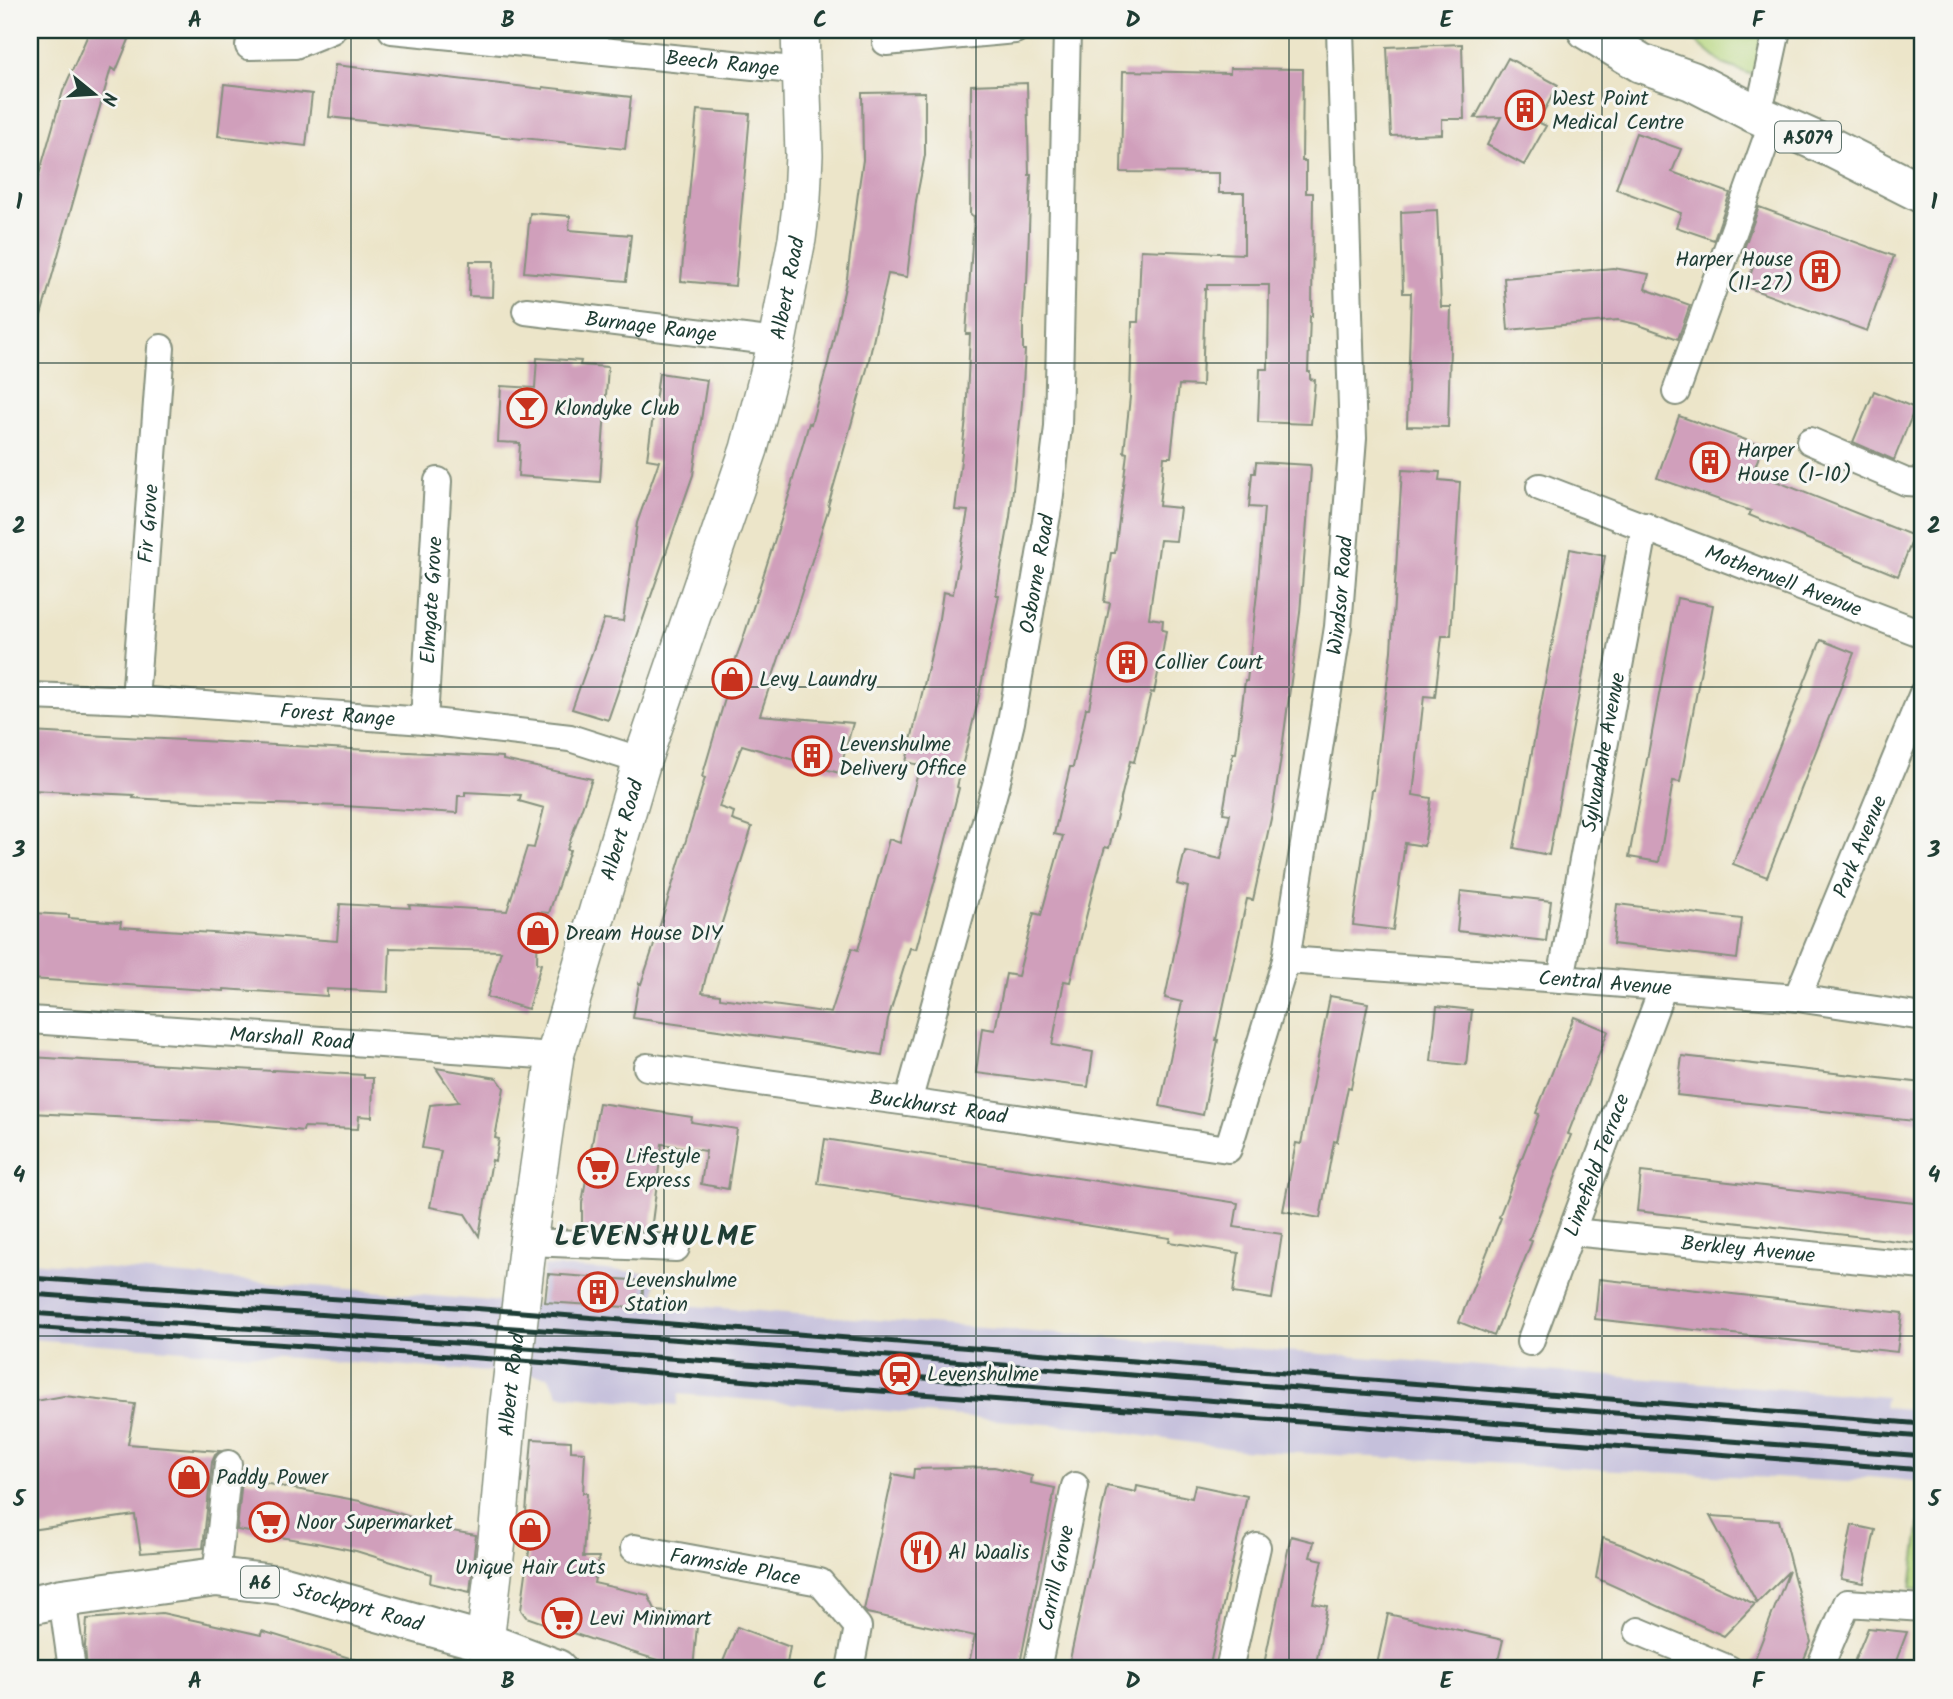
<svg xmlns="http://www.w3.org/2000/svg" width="1953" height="1699" font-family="Kalam,sans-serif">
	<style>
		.industrial { fill: #c5c0db }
		.green { fill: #b6d67e; stroke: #6a8a59; stroke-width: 2 }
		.building { fill: #d09fbb }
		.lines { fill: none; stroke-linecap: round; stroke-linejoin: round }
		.minor-casing { stroke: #86917e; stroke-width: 30 }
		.secondary-casing { stroke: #86917e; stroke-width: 40 }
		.primary-casing { stroke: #86917e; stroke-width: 42 }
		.trunk-casing { stroke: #86917e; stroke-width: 42 }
		.minor { stroke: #fff; stroke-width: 26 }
		.secondary { stroke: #fff; stroke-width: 37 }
		.primary { stroke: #fff; stroke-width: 38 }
		.trunk { stroke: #fff; stroke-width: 38 }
		.rail { stroke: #1f3d34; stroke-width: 5 }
		.grid { fill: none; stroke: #1f3d34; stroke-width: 2; stroke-opacity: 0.55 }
		.labels { text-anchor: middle; stroke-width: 6; stroke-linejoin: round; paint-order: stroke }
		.shield { fill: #f6f6f2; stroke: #60746d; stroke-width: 2 }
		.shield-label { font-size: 19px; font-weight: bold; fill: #1f3d34 }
		.street-label { font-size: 21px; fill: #1f3d34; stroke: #f6f6f2 }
		.poi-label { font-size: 21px; fill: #1f3d34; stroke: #f6f6f2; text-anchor: start }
		.district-label { font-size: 28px; font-weight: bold; letter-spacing: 2px; fill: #1f3d34; stroke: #f6f6f2 }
		.neatline { fill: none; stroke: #1f3d34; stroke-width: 2.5 }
		.grid-label { font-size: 23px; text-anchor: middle; font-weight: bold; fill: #1f3d34 }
	</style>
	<rect width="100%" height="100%" fill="#f6f6f2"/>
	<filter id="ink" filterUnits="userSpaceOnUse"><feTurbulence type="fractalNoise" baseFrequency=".0143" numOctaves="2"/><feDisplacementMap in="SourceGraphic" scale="14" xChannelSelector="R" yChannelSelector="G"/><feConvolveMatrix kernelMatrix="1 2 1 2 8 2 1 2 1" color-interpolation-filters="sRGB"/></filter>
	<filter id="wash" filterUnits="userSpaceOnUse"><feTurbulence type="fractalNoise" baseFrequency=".00686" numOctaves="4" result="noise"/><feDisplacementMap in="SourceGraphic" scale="28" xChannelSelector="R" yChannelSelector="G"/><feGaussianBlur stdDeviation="1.57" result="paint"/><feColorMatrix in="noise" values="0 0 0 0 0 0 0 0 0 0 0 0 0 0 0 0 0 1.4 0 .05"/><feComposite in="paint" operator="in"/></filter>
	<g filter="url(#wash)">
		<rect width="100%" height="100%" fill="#ece5c9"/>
		<path class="industrial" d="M30 1262 539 1305 544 1266 656 1273 654 1303 1886 1397 1884 1407 1923 1410V1482L1868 1477 1848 1482 1241 1450 1082 1427 679 1394 677 1405 559 1395 548 1376 30 1339Z"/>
		<path class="green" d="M1682 30H1763L1755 76 1723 64Z
			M1922 1506 1923 1507V1591L1911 1588Z"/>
		<g id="blocks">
			<path class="building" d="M90 30H133L116 71 111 68 36 333 30 332V206L63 91Z
				M1462 44 1464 119H1442V134L1391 136 1387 47Z
				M1508 58 1558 85 1538 122 1546 126 1524 165 1487 145 1501 117 1475 118Z
				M335 65 543 89V87L631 97 625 149 523 138 522 139 329 117Z
				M1230 68 1303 69 1302 161H1306V193H1313L1312 316H1310L1308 372H1310V379L1315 380 1311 424 1258 422 1260 369H1268L1269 285H1207V289H1205L1202 386 1179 385 1171 457H1164L1159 506 1180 508 1176 541 1160 540 1149 618 1163 620 1162 630 1166 631 1163 649 1154 693 1151 692 1134 762 1130 761 1109 848 1105 847 1094 885 1070 982 1064 981 1052 1045 1093 1052 1088 1087 976 1073 982 1028 995 1030 1006 974 1018 976 1034 913 1041 915 1063 836 1054 834 1070 767H1073L1086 708H1089L1110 603 1104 602 1111 553H1115L1127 453 1124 452 1130 397 1132 322H1138L1141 250 1244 254V193H1219V173L1121 172 1123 71 1230 73Z
				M1027 83 1029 175H1031L1027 284H1025L1023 320V350H1025L1022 403 1010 517 996 595H999L978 701 957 787 959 788 942 855 916 949 910 948 888 1019 882 1055 803 1042 633 1018 639 983 641 984 653 948 705 778 702 777 727 692 724 691 742 642 792 486H791L809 423 811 424 828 363 847 278 858 193 863 160 862 93 925 92V155L916 201 907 277 888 274 867 369 828 506 829 507 787 638 786 637 760 715 853 723 839 773 742 745 719 807 734 812 732 820 752 827 709 964 702 993 720 995V998L831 1013 852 948 858 950 889 839 900 843 911 800 920 765 906 762 938 625 943 592 953 594 968 511 955 510 966 419 970 334H966L974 216 970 215 971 85Z
				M224 84 312 94 306 146 218 136Z
				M697 110 750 114 735 286 681 281Z
				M1636 133 1681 149 1672 172 1730 193 1714 240 1676 227 1681 213 1616 189Z
				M1759 207 1894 256 1867 331 1746 287 1757 256 1743 251Z
				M1437 210 1441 307H1451L1448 427 1407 426 1411 293H1403L1401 212Z
				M530 213 570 216 569 230 631 235 626 281 524 272Z
				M470 261H494L493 297 469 296Z
				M1613 268 1649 274 1645 289 1690 305 1678 339 1636 324 1618 320 1508 330 1504 278Z
				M537 358 581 361 580 365 608 367 600 482 518 476 520 443 498 442 501 386 535 388Z
				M659 373 707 380 693 475 608 720 572 709 604 619 623 621 637 523 659 461 647 459Z
				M1874 391 1915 408 1894 460 1853 442Z
				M1679 416 1763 446 1753 472 1914 536 1898 576 1749 515 1751 511 1657 478Z
				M1256 462 1310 465 1311 469 1300 613 1280 764 1272 814 1253 900 1247 899 1216 1040H1218L1203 1115 1160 1106 1182 1002 1165 998 1188 887 1177 884 1185 851 1221 859 1230 814 1223 813 1233 753H1236L1245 681H1247L1257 593 1264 508 1249 507 1252 473H1255Z
				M1402 470 1440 472 1439 480 1460 482 1451 636H1442L1435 697 1424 696 1413 795 1431 798 1428 822 1424 846 1405 843 1393 930 1353 925 1372 790H1374L1383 708 1384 709 1391 651Z
				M1570 549 1605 556 1549 855 1514 848Z
				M1677 598 1713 605 1680 782 1673 781 1659 862 1629 857Z
				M1821 640 1854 653 1767 877 1733 864Z
				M30 732 503 757V760L592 779 567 850H570L549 913 538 912 537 963 541 964 528 1009 487 997 501 951 390 948 388 992 327 989V996L224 989V991L30 979 32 913 69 915V918L121 922 120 927 243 935V934L337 941 340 904 410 908 409 905 507 911 527 847 534 848 544 808 519 801 521 795 465 792V796H458L457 813 343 806 200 802 133 798 134 795 30 790Z
				M1461 891 1551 901 1546 941 1457 931Z
				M1617 904 1742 919 1737 959 1613 944Z
				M1330 996 1368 1003 1351 1088 1348 1087 1337 1142 1334 1141 1320 1218 1283 1211 1296 1143 1301 1144Z
				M1437 1006 1472 1010 1466 1065 1431 1061Z
				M1574 1017 1608 1031 1568 1134 1571 1135 1529 1240 1532 1241 1494 1336 1459 1322 1501 1218 1499 1217 1539 1114 1536 1113Z
				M1682 1056 1923 1083V1122L1677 1095Z
				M30 1057 273 1071V1070L364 1075V1078H373L372 1117 359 1116 358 1129 304 1127 303 1131 220 1122 30 1113Z
				M436 1068 497 1078 504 1088 495 1138 499 1139 495 1161 492 1160 479 1236 465 1214 430 1207 441 1151 422 1148 430 1105 459 1102Z
				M599 1103 692 1117 691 1122 737 1129 728 1189 701 1184 706 1151 662 1144 651 1231 584 1229 582 1223V1203Z
				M825 1139 1238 1203 1234 1227 1282 1234 1272 1299 1233 1293 1239 1253 1169 1242 1170 1238 818 1184Z
				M1641 1172 1923 1204V1244L1637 1211Z
				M548 1274 644 1281 641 1308 545 1302Z
				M1599 1279 1902 1313 1897 1352 1595 1319Z
				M64 1396 135 1404 128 1444 220 1451 215 1455 212 1462 203 1548 141 1553 135 1515 30 1530V1402Z
				M532 1439 571 1441V1451L585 1452 583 1493H587L583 1557H599L594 1583 648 1595 656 1611 698 1615 693 1669H686L590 1639 526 1617 521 1610 531 1537H524Z
				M994 1467 1032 1476 1031 1483 1055 1488 1019 1669H980L968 1667 975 1636 867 1613 864 1610 893 1474 913 1478 914 1469Z
				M242 1479 360 1501 423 1521 422 1526 476 1535 470 1592 430 1583 431 1574 356 1551 317 1543 237 1530Z
				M1195 1485 1247 1496 1209 1669H1068L1107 1486 1136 1492 1137 1486 1192 1498Z
				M1710 1516 1779 1520 1811 1642 1800 1669H1751L1789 1571 1757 1603Z
				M1852 1525 1875 1530 1864 1583 1841 1579Z
				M1291 1536 1314 1542 1310 1557 1323 1560 1313 1603 1327 1606 1315 1669H1263Z
				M1603 1538 1631 1548 1755 1604 1724 1636 1596 1578Z
				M162 1613 261 1635 262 1631 369 1664 368 1669H87L85 1646 87 1619Z
				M1388 1614 1503 1640 1496 1669H1376Z
				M737 1627 790 1647 786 1669H720Z
				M1868 1628 1907 1632 1893 1669H1851Z"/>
		</g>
	</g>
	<g filter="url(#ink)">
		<use href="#blocks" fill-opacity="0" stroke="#86917e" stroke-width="2"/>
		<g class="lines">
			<g class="minor-casing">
				<g id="minor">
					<path id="s1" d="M392 30 803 71"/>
					<path d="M886 42 1015 30"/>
					<path d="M249 46 295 45 332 30"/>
					<path d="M1754 113 1763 94 1777 30"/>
					<path id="s2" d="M526 311 777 342"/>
					<path d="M1676 392 1773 121"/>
					<path d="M1810 441 1906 482 1923 483"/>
					<path id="s3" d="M1540 487 1923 634"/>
					<path id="s4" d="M30 696 135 700 424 721 570 738 642 761"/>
					<path id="s5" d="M135 700 161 348"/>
					<path id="s6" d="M424 721 438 481"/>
					<path id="s7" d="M1286 960 1561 979 1797 998 1923 1017"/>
					<path id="s8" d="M1561 979 1645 526"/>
					<path id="s9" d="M1797 998 1923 693"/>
					<path id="s10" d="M30 1020 555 1056"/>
					<path id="s11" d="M647 1067 908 1102 1228 1149 1286 960 1338 627 1353 438 1340 30"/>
					<path id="s12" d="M908 1102 997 781 1011 722 1049 503 1058 427 1067 30"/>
					<path id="s13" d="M1572 1232 1923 1266"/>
					<path d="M528 1242 676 1248"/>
					<path id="s14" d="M1530 1342 1663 987"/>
					<path id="s15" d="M634 1548 820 1582 858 1627 850 1669"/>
					<path d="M216 1577 228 1464"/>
					<path d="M62 1598 72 1669"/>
					<path d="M1638 1631 1729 1669"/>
					<path id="s16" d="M1037 1669 1075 1486"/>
					<path d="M1229 1669 1257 1547"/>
					<path d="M1819 1669 1847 1603 1923 1608"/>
				</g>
			</g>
			<g class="secondary-casing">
				<g id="secondary">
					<path id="s17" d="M485 1642 497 1540 508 1412 528 1242 555 1056 642 761 749 449 777 342 797 239 802 198 804 155 800 30"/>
				</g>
			</g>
			<g class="primary-casing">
				<path id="primary" d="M1587 30 1641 63 1692 81 1754 113 1834 149 1923 194"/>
			</g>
			<g class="trunk-casing">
				<g id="trunk">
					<path id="s18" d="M30 1605 62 1598 216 1577 281 1585 485 1642 557 1669"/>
				</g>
			</g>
			<use href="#minor" class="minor"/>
			<use href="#secondary" class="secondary"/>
			<use href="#primary" class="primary"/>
			<use href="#trunk" class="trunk"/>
			<path class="rail" d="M30 1278 471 1308 1923 1424
				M30 1294 684 1340 1923 1437
				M30 1313 682 1359 1923 1456
				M30 1327 549 1363 771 1383 1250 1418 1923 1470"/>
		</g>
	</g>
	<path class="grid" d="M351 30V1669M664 30V1669M976 30V1669M1289 30V1669M1602 30V1669M30 363H1923M30 687H1923M30 1012H1923M30 1336H1923"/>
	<defs>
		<g id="building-ring" transform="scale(2.0125)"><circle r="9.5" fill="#f6f6f2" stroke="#c8321e" stroke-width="1.5"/><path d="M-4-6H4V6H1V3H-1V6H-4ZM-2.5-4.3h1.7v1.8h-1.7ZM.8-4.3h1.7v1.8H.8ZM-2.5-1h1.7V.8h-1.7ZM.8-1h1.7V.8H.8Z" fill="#c8321e"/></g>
		<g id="bar-ring" transform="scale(2.0125)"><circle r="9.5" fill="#f6f6f2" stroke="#c8321e" stroke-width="1.5"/><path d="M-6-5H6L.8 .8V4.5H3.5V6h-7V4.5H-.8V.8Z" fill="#c8321e"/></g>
		<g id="shop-ring" transform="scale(2.0125)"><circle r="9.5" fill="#f6f6f2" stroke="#c8321e" stroke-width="1.5"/><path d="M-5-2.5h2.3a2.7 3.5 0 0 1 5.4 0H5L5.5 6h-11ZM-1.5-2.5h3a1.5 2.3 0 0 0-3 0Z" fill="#c8321e"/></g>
		<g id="supermarket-ring" transform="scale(2.0125)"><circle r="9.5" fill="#f6f6f2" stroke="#c8321e" stroke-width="1.5"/><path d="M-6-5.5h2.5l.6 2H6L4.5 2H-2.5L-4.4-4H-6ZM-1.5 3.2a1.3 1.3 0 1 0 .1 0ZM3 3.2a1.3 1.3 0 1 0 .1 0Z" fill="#c8321e"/></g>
		<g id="station-ring" transform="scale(2.0125)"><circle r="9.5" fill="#f6f6f2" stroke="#c8321e" stroke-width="1.5"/><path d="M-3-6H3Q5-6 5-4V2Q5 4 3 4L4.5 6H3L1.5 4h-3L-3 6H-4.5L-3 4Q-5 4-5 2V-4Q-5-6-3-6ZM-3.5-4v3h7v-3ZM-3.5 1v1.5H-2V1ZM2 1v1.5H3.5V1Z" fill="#c8321e"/></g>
		<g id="restaurant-ring" transform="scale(2.0125)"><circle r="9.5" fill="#f6f6f2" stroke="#c8321e" stroke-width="1.5"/><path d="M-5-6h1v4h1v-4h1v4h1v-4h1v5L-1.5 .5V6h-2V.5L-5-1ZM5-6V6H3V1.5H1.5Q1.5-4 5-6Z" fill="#c8321e"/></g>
	</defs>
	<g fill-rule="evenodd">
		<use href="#building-ring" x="1525" y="110"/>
		<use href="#building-ring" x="1820" y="271"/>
		<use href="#bar-ring" x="527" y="408"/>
		<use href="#building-ring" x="1710" y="462"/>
		<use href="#building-ring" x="1127" y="662"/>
		<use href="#shop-ring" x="732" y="679"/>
		<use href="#building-ring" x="812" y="756"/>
		<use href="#shop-ring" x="538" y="933"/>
		<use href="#supermarket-ring" x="598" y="1168"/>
		<use href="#building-ring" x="598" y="1292"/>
		<use href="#station-ring" x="900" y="1374"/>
		<use href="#shop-ring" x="189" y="1477"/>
		<use href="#supermarket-ring" x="269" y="1522"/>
		<use href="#shop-ring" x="530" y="1530"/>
		<use href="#restaurant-ring" x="921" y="1552"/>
		<use href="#supermarket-ring" x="562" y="1618"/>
	</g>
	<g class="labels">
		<g class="shield">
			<rect x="1775" y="121.5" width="66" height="31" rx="5"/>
			<rect x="241" y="1566.5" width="38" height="31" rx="5"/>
		</g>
		<g class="shield-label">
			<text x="1808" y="144">A5079</text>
			<text x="260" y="1589">A6</text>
		</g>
		<g class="street-label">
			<text dy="7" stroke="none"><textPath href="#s1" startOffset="332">Beech Range</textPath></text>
			<text dy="7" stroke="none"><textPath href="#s17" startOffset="1393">Albert Road</textPath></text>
			<text dy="7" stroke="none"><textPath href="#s2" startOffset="126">Burnage Range</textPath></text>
			<text dy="7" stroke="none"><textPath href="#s5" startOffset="177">Fir Grove</textPath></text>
			<text dy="7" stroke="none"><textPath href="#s12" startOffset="544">Osborne Road</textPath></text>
			<text dy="7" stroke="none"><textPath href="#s3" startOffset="261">Motherwell Avenue</textPath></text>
			<text dy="7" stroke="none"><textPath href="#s11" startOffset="1153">Windsor Road</textPath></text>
			<text dy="7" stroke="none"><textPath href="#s6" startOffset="121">Elmgate Grove</textPath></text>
			<text dy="7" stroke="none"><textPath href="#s4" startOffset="308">Forest Range</textPath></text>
			<text dy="7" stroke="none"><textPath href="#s8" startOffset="231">Sylvandale Avenue</textPath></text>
			<text dy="7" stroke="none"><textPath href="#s17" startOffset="826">Albert Road</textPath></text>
			<text dy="7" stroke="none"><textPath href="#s9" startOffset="164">Park Avenue</textPath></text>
			<text dy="7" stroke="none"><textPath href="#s7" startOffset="320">Central Avenue</textPath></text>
			<text dy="7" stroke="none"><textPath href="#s10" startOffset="262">Marshall Road</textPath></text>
			<text dy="7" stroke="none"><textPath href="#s11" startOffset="294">Buckhurst Road</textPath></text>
			<text dy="7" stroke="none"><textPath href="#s14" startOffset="189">Limefield Terrace</textPath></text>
			<text dy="7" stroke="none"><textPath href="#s13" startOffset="177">Berkley Avenue</textPath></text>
			<text dy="7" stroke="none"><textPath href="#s17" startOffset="259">Albert Road</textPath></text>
			<text dy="7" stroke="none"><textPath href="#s15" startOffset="103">Farmside Place</textPath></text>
			<text dy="7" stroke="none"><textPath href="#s16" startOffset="93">Carrill Grove</textPath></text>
			<text dy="7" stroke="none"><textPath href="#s18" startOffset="334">Stockport Road</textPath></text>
		</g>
		<g class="poi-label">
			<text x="1552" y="105">West Point<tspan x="1552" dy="24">Medical Centre</tspan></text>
			<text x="1793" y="266" text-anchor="end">Harper House<tspan x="1793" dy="24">(11-27)</tspan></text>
			<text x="554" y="415">Klondyke Club</text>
			<text x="1737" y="457">Harper<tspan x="1737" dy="24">House (1-10)</tspan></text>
			<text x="1154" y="669">Collier Court</text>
			<text x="759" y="686">Levy Laundry</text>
			<text x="839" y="751">Levenshulme<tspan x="839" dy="24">Delivery Office</tspan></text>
			<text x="565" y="940">Dream House DIY</text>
			<text x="625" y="1163">Lifestyle<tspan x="625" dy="24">Express</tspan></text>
			<text x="625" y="1287">Levenshulme<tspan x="625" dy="24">Station</tspan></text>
			<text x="927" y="1381">Levenshulme</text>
			<text x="216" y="1484">Paddy Power</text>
			<text x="296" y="1529">Noor Supermarket</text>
			<text x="948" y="1559">Al Waalis</text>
			<text x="530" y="1574" text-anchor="middle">Unique Hair Cuts</text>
			<text x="589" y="1625">Levi Minimart</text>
		</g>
		<g class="district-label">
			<text x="656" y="1245">LEVENSHULME</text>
		</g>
	</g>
	<rect width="1953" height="1699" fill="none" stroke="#f6f6f2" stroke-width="77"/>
	<g transform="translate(94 94) rotate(108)" stroke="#f6f6f2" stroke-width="5" paint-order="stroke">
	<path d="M0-5L12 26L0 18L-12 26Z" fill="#1f3d34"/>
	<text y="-10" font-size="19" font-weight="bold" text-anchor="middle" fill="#1f3d34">N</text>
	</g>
	<rect x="38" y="38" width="1876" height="1622" class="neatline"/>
	<g class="grid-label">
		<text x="195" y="27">A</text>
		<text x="508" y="27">B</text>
		<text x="820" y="27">C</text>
		<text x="1133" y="27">D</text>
		<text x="1446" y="27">E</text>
		<text x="1758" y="27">F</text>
		<text x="19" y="209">1</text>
		<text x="1934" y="209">1</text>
		<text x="19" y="533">2</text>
		<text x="1934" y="533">2</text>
		<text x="19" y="857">3</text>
		<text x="1934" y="857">3</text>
		<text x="19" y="1182">4</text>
		<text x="1934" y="1182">4</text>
		<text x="19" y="1506">5</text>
		<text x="1934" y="1506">5</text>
		<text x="195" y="1688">A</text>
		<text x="508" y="1688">B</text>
		<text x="820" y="1688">C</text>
		<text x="1133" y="1688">D</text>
		<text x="1446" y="1688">E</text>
		<text x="1758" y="1688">F</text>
	</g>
</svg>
